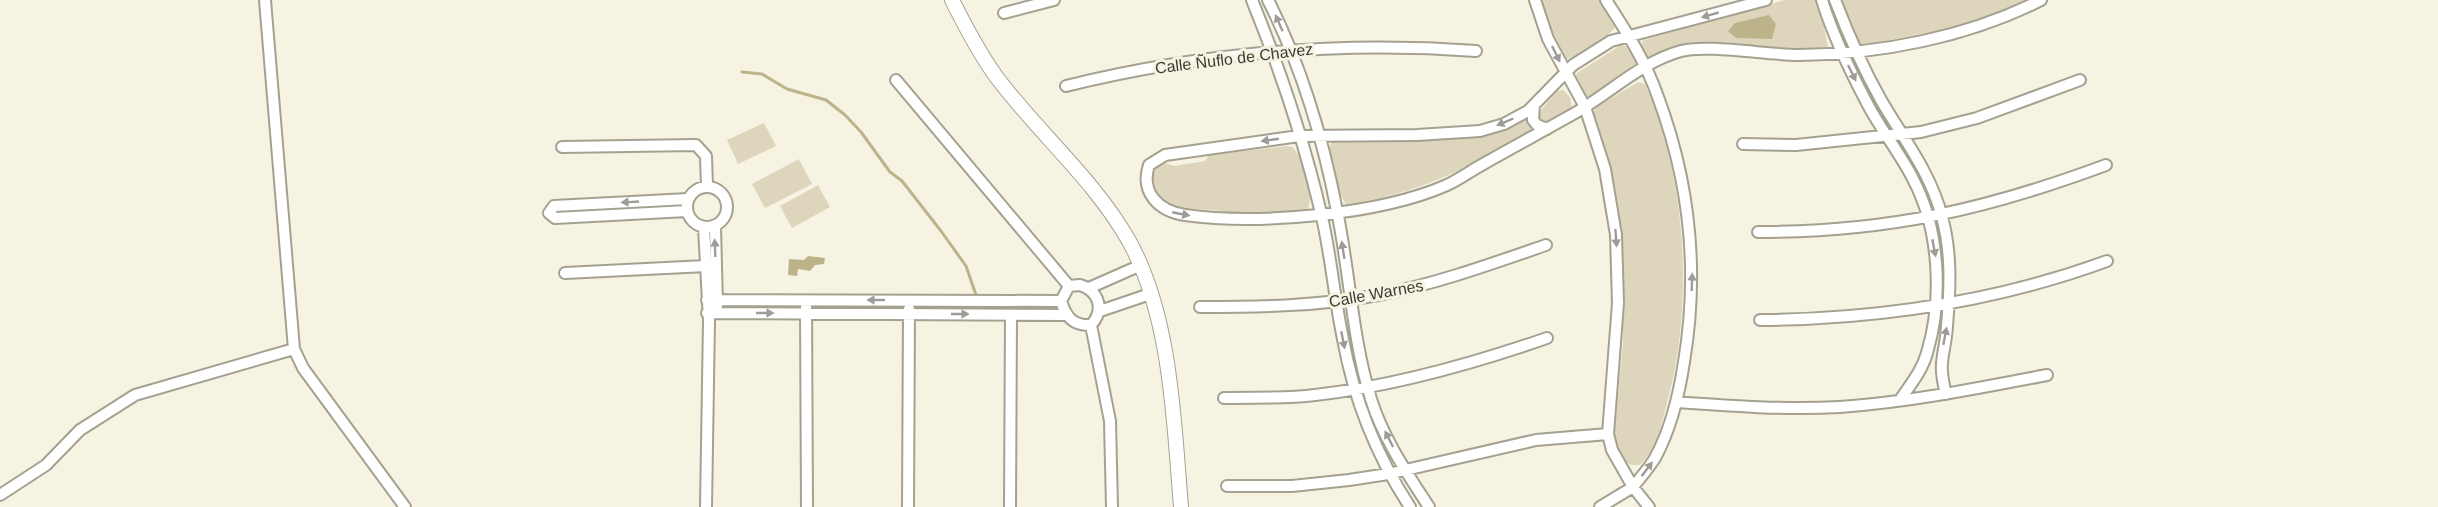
<svg xmlns="http://www.w3.org/2000/svg" width="2438" height="507" font-family="Helvetica,sans-serif">
	<style>
		.green { fill: #ddd6bc }
		.water { fill: #bdb38a }
		.lines { fill: none; stroke-linecap: round; stroke-linejoin: round }
		.stream { stroke: #bdb38a; stroke-width: 3 }
		.minor-casing { stroke: #a5a191; stroke-width: 14 }
		.tertiary-casing { stroke: #a5a191; stroke-width: 16 }
		.minor { stroke: #fff; stroke-width: 10 }
		.tertiary { stroke: #fff; stroke-width: 14 }
		.oneway { fill: #9e9c99 }
		.labels { text-anchor: middle; stroke-width: 6; stroke-linejoin: round; paint-order: stroke }
		.street-label { font-size: 16px; fill: #3c3a33; stroke: #f7f3e2 }
	</style>
	<rect width="100%" height="100%" fill="#f7f3e2"/>
	<path class="green" d="M1541 0H1599L1615 27C1606 40 1583 54 1567 59L1560 52Z
		M1785 0H1818L1828 46C1805 60 1720 42 1688 45 1674 46 1661 54 1648 57L1640 48 1642 41 1648 39Z
		M1841 0H2030L1953 28 1859 46Z
		M1621 45 1626 46 1636 63C1630 77 1602 98 1586 96L1575 78 1577 73Z
		M1638 82 1645 84C1687 178 1694 305 1667 403 1661 426 1657 448 1640 465H1631L1623 460 1614 438 1623 341V247L1613 180 1593 113 1598 106Z
		M1563 90 1570 97 1572 108 1550 125H1541L1537 115 1557 91Z
		M1526 119 1534 131C1470 167 1420 194 1346 204L1335 187 1328 149 1332 142Z
		M764 123 776 146 738 164 727 140Z
		M1287 146 1292 147C1304 157 1315 198 1307 210 1270 217 1233 211 1196 209 1186 208 1179 211 1169 206 1156 199 1150 186 1151 172L1162 162 1174 166 1205 161 1209 155Z
		M799 159 812 184 765 208 752 184Z
		M818 185 830 207 792 228 780 206Z"/>
	<path class="water" d="M1769 15 1776 24 1772 39 1736 38 1728 31 1735 23Z
		M808 256 825 258 824 264 815 265 810 271 798 269 797 276 788 275 789 259 804 260Z"/>
	<g class="lines">
		<path class="stream" d="M742 72 762 74 787 89 826 100 845 115 861 132 890 172 902 181 941 231 966 266 976 295"/>
		<g class="minor-casing">
			<path id="minor" d="M265 0 294 349 303 368 405 507
				M1252 0C1280 69 1304 141 1321 213 1331 254 1334 297 1343 339 1354 400 1376 455 1410 507
				M1268 0C1301 65 1323 139 1337 211 1350 273 1352 338 1371 399 1383 438 1407 473 1429 507
				M1535 0 1548 39 1585 107 1605 169 1616 235 1618 303 1608 434 1612 450 1633 487C1640 478 1649 468 1655 458 1671 429 1679 395 1684 362 1699 272 1690 183 1658 97 1646 62 1626 31 1606 0
				M1766 0 1611 41 1573 65 1528 111 1504 124 1480 131 1417 135 1299 136 1165 155 1149 165C1140 192 1158 211 1185 215 1258 225 1379 215 1447 185 1460 179 1472 170 1485 163 1515 146 1545 130 1575 113 1610 93 1641 62 1681 51 1706 44 1768 55 1799 55 1880 54 1968 37 2041 0
				M1822 0C1833 36 1850 71 1868 105 1881 130 1900 153 1913 179 1940 230 1943 299 1927 353 1922 371 1910 385 1900 400
				M1835 0C1848 34 1863 68 1881 100 1903 138 1931 173 1942 217 1952 253 1950 289 1947 326 1945 357 1937 360 1946 394
				M1004 13 1054 0
				M896 80 1069 286
				M1066 86C1200 53 1338 41 1476 51
				M1534 105 1533 120 1537 125 1547 129
				M1743 144 1796 145 1921 132 1977 118 2080 80
				M562 147 696 145 706 156 707 187
				M687 207a20 20 0 1 1 40 0a20 20 0 1 1-40 0Z
				M687 211 555 218 549 213 554 206 688 199
				M715 226 717 306
				M704 227 709 320 706 507
				M1758 232C1887 232 1985 210 2106 165
				M565 273 706 266
				M1080 285C1099 291 1105 310 1091 325 1073 326 1066 317 1061 301L1069 286Z
				M1089 288 1141 265
				M707 300 1061 301
				M806 306 807 507
				M1200 307C1259 307 1320 306 1378 295 1436 284 1491 264 1546 245
				M1100 311 1150 294
				M707 313 1066 315
				M1760 320C1879 319 1995 302 2107 261
				M1091 325 1110 421 1112 507
				M1224 398C1254 397 1285 399 1315 395 1395 386 1472 364 1547 338
				M1676 402C1731 406 1785 410 1840 407 1910 402 1979 388 2047 375
				M1227 486H1292L1349 480 1388 474 1536 440 1608 434
				M0 495 46 465 80 430 135 395 294 349
				M908 507 909 309
				M1010 507 1011 315
				M1600 507 1633 487 1649 507"/>
		</g>
		<g class="tertiary-casing">
			<path id="tertiary" d="M952 0C965 26 978 51 995 75 1037 132 1094 179 1129 241 1171 316 1174 422 1181 507"/>
		</g>
		<use href="#minor" class="minor"/>
		<use href="#tertiary" class="tertiary"/>
	</g>
	<defs><path id="oneway-solid" d="M-6-.8H1V-3.2L6.5 0L1 3.2V.8H-6Z" transform="scale(1.5)"/></defs>
	<g class="oneway">
		<use href="#oneway-solid" transform="translate(1710 15) rotate(164)"/>
		<use href="#oneway-solid" transform="translate(1279 23) rotate(-114)"/>
		<use href="#oneway-solid" transform="translate(1556 54) rotate(64)"/>
		<use href="#oneway-solid" transform="translate(1852 73) rotate(64)"/>
		<use href="#oneway-solid" transform="translate(1505 122) rotate(157)"/>
		<use href="#oneway-solid" transform="translate(1270 140) rotate(172)"/>
		<use href="#oneway-solid" transform="translate(630 202) rotate(177)"/>
		<use href="#oneway-solid" transform="translate(1181 214) rotate(11)"/>
		<use href="#oneway-solid" transform="translate(1616 238) rotate(86)"/>
		<use href="#oneway-solid" transform="translate(715 248) rotate(-92)"/>
		<use href="#oneway-solid" transform="translate(1934 248) rotate(79)"/>
		<use href="#oneway-solid" transform="translate(1343 250) rotate(-99)"/>
		<use href="#oneway-solid" transform="translate(1692 282) rotate(-88)"/>
		<use href="#oneway-solid" transform="translate(876 300) rotate(-180)"/>
		<use href="#oneway-solid" transform="translate(765 313)"/>
		<use href="#oneway-solid" transform="translate(960 314)"/>
		<use href="#oneway-solid" transform="translate(1945 336) rotate(-79)"/>
		<use href="#oneway-solid" transform="translate(1343 340) rotate(79)"/>
		<use href="#oneway-solid" transform="translate(1389 439) rotate(-117)"/>
		<use href="#oneway-solid" transform="translate(1647 469) rotate(-53)"/>
	</g>
	<g class="labels">
		<g class="street-label">
			<text transform="translate(1234 58) rotate(-7)" y="6">Calle Ñuflo de Chavez</text>
			<text transform="translate(1376 293) rotate(-10)" y="6">Calle Warnes</text>
		</g>
	</g>
</svg>
